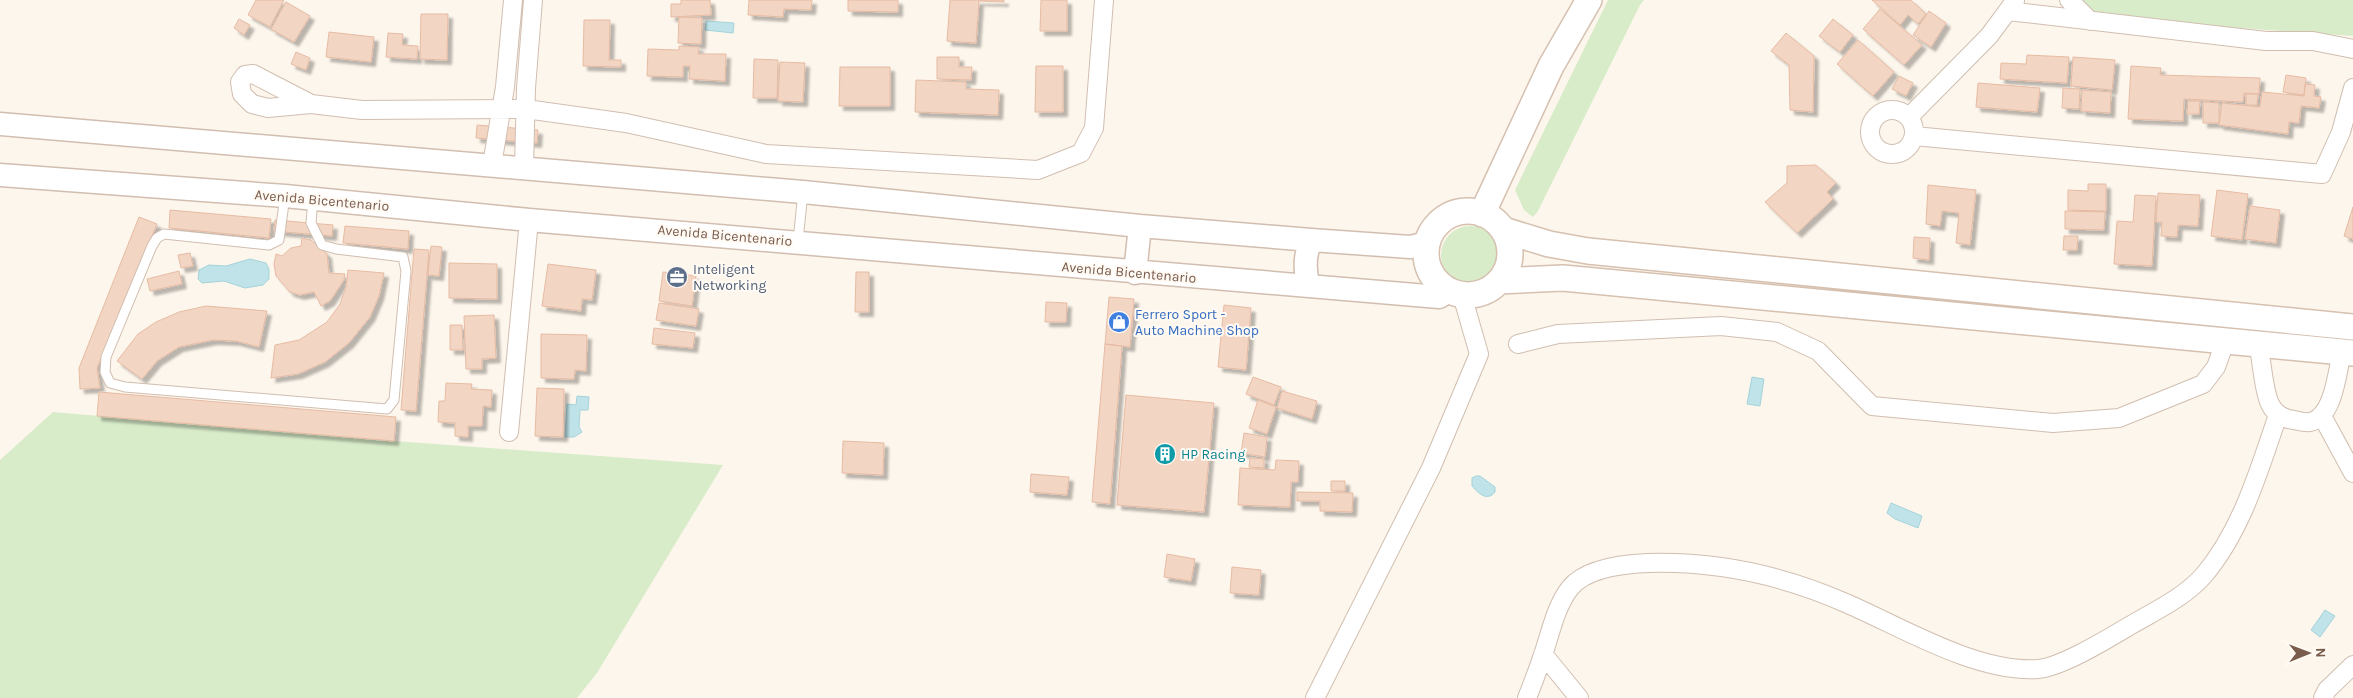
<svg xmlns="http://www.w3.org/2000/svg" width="2353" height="698" font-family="Karla,sans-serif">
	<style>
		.green { fill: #d8ecc9 }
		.water { fill: #bfe3e8; stroke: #a5d3da }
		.building { fill: #f3d5c3; stroke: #e6bba3; filter: url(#shadow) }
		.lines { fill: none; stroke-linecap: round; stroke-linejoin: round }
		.service-casing { stroke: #d1beb0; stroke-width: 11 }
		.minor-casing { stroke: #d1beb0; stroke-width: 20 }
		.tertiary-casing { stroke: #d1beb0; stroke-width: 25 }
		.secondary-casing { stroke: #d6c0b0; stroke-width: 28 }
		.service { stroke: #fff; stroke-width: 9 }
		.minor { stroke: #fff; stroke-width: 18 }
		.tertiary { stroke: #fff; stroke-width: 22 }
		.secondary { stroke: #fff; stroke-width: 25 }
		.labels { text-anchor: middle; stroke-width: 4; stroke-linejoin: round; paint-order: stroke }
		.street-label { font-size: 14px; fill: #7a5c4d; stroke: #fffaf3 }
		.service-label { font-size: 14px; fill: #4e5e75; stroke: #fffaf3; text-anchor: start }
		.shop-label { font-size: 14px; fill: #366cbe; stroke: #fffaf3; text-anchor: start }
		.culture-label { font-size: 14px; fill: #0d838f; stroke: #fffaf3; text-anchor: start }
	</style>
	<defs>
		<filter id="shadow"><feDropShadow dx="4.5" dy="4.5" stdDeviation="1" flood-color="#0004"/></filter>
	</defs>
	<rect width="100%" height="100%" fill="#fdf6ec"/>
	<path class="green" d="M1608 0H1644L1640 5 1538 211 1533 217 1524 210 1515 190Z
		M2077 0H2353V36L2226 27 2092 11Z
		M1441 255a29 29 0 1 1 58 0a29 29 0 1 1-58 0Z
		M53 412 394 441 723 465 597 673 577 698H0V460Z"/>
	<path class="water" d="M706 21 734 23 733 33 705 30Z
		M250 259 266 263 269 269V279L263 285 245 288 224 281 202 283 198 279 199 270 209 265 226 266Z
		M1752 377 1764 379 1760 406 1747 404Z
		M577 396 589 397 588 410H580L579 427 582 432 574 437H565L567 404 576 405Z
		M1476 476H1480L1495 487V492C1487 502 1478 493 1472 486V478Z
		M1891 503 1922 516 1918 528 1895 519 1887 513Z
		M2325 610 2335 616 2320 637 2311 630Z"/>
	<path class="building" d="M256 0H284L270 27 248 15Z
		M681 0H710L711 15 671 17V4H681Z
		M749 0H812L811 10 784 9 783 17 748 15Z
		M848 0H898V12L848 11Z
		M950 0H1004V2L979 1 976 43 947 41Z
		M1041 0H1067V31H1040Z
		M1872 0H1911L1926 14 1918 24 1908 15 1900 25Z
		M286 2 310 16 294 42 271 29Z
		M1880 9 1922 45 1904 65 1863 29Z
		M1929 11 1946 23 1931 47 1913 35Z
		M421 14H448L447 60 420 59Z
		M679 17 702 18 701 44 678 43Z
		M239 19 250 25 244 35 234 28Z
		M1833 19 1853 35 1840 52 1819 36Z
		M584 20H610L609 60H621V67L583 66Z
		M329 32 374 37 371 62 326 57Z
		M388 33 403 34 402 45 418 46 417 59 386 57Z
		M1786 33 1814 56 1813 112 1790 110 1789 65 1771 51Z
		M1858 40 1894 72 1873 96 1837 64Z
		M679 46 699 47 698 54H726L725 81 689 79 690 66H683V77L647 76 648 49 679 50Z
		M296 52 310 58 306 70 291 64Z
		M2027 55 2069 57 2067 83 2000 79 2001 63 2026 64Z
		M937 57H959V67H972L971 80 937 79Z
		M2073 57 2115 60 2112 90 2071 86Z
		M754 59 778 60 777 98H753Z
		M780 62 805 63 803 102 778 101Z
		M1036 66H1063V112H1035Z
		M2131 66 2161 68 2160 75 2260 78 2259 94 2244 93 2243 102 2184 99 2183 121 2128 119Z
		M840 67H890V106H839Z
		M2286 75 2306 78 2304 95 2283 92Z
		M1899 76 1913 83 1906 96 1892 89Z
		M916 80 966 82V89L999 90 998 115 915 112Z
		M1978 83 2040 88 2037 112 1976 107Z
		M2305 84 2315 85 2314 96 2321 97 2319 108 2301 106 2299 123 2289 122 2288 134 2219 125 2222 103 2260 107 2262 92 2304 96Z
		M2063 88 2080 89 2079 109 2062 108Z
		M2082 90 2111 92 2110 113 2081 111Z
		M2246 94H2258L2257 105H2246Z
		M2188 101H2200L2199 114H2187Z
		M2203 102 2219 103V123H2203Z
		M477 125 538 130 537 143 476 138Z
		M1816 165 1836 183 1827 192 1833 199 1797 233 1765 202 1787 183V166Z
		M2088 184H2106V211L2068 210V190L2088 191Z
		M1928 185 1976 190 1970 245 1956 243 1959 213 1942 211 1940 226 1926 224Z
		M2217 190 2248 194 2242 240 2211 236Z
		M2158 193 2200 195 2198 226 2178 225 2177 237 2161 236 2162 222H2156Z
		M2135 195 2156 196 2152 266 2114 264 2117 221 2133 222Z
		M2250 206 2280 210 2276 243 2245 239Z
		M2353 207V239L2344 236Z
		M170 210 271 219 269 238 169 228Z
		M2065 211 2105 212 2104 230 2065 229Z
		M139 217 157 224 97 368 100 388 80 389 79 368Z
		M275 220 333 225 332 236 274 231Z
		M345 226 409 231 408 249 343 243Z
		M2064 236H2078L2077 250H2063Z
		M1914 237 1930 238 1929 260 1913 258Z
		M302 238 311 240 327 254 329 273 345 274 344 280 330 301 321 306 314 292 300 295 290 292 276 276 274 264 276 254 282 256 291 248 301 246Z
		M431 246 442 247 439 276 428 275Z
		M414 249 429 250 416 411 401 410Z
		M190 253 193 266 181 268 178 255Z
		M449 263 497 264V299L449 298Z
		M548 264 596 270 592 300 582 299 581 311 542 306Z
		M348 270 384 273 379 296 370 317 349 343 325 362 298 374 271 378 275 345 299 340 327 322 340 304 346 287Z
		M179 271 182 284 150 291 147 279Z
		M663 272 696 276 692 306 659 301Z
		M856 272H869V312H855Z
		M1109 297 1134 299 1130 347 1105 344Z
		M1046 302 1067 303 1066 322H1045Z
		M659 303 699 309 696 326 656 320Z
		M1224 305 1251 308 1246 370 1218 367Z
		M206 306 267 311 259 347 236 341 213 340 179 347 157 361 142 379 117 361 138 334 156 322 179 312Z
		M494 315 496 358 482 359V369H466L464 316Z
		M450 325H462L463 350H450Z
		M654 328 695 333 693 348 652 344Z
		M541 334 587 335 586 371 575 370 574 379 541 378Z
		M1105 344 1122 346 1110 504 1092 502Z
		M1253 377 1281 387 1274 405 1246 394Z
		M446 383 472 384 471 389 492 390 491 407 483 406 482 426H468V437L455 436V423L438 422 439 401H445Z
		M537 388 564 389 563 437 535 436Z
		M1282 391 1317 401 1312 419 1277 408Z
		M99 392 396 417 394 441 97 416Z
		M1126 395 1214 403 1204 512 1117 505Z
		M1258 400 1276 407 1267 434 1249 428Z
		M1244 433 1267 437 1265 457 1241 453Z
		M843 441 884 443 883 475 842 473Z
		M1250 458 1264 459V468L1249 467Z
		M1276 460 1299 461 1298 482H1291L1290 507 1238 505 1240 468 1275 470Z
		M1031 474 1069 477 1067 495 1030 492Z
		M1331 481H1345V491H1331Z
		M1297 492 1353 493 1352 512 1320 511V501H1297Z
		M1167 554 1195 559 1191 581 1164 577Z
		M1232 567 1261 570 1259 595 1230 593Z"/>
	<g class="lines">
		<g class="service-casing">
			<path id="service" d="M285 196 279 240 269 245 164 234 157 238 152 246 106 357 105 372 110 383 125 387 387 409 394 400 406 271 403 257 336 249 322 245 311 223 313 199
				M798 241 803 192"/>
		</g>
		<g class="minor-casing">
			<path id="minor" d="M2069 0 2090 21
				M2008 11 2266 41H2313L2353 49
				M311 104 253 74 245 75 240 82 242 94 252 104 268 108 311 104 362 110 526 109 626 123 766 154 1038 170 1081 153 1094 128 1104 0
				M1870 132a22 22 0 1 1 44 0a22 22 0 1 1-44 0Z
				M1909 117 1989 36 2015 1
				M1914 136 2322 174 2341 132 2353 88
				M492 165 505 87 513 0
				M524 167 526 88 533 0
				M2258 343C2262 360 2263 389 2270 404 2275 414 2283 419 2294 420 2299 421 2305 423 2310 422 2334 417 2337 372 2342 352
				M1518 344 1558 334 1721 326 1777 332 1818 351 1872 406 2053 423 2119 418 2203 384 2216 367 2226 339
				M2322 416 2353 473
				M509 432 529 220
				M1543 654 1579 698
				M1315 698 1431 468 1479 354 1462 295
				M1527 698C1533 683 1539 667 1544 652 1551 631 1556 606 1570 588 1586 568 1624 564 1648 563 1719 561 1783 575 1848 604 1903 628 1977 673 2038 669 2062 667 2109 638 2131 625 2155 611 2185 597 2204 575 2242 530 2259 470 2278 415
				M2323 698 2327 690 2353 665"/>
		</g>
		<g class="tertiary-casing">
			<path id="tertiary" d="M0 124 803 192 1140 226 1311 240 1410 247 1428 243
				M0 175 285 196 529 220 1439 297 1449 291
				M1135 273 1140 226
				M1309 286C1304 270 1304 256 1311 240"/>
		</g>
		<g class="secondary-casing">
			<path id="secondary" d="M1426 253a42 42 0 1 1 84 0a42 42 0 1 1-84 0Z
				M1482 214 1551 66 1589 0
				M1503 230 1549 244 1588 251 2353 327
				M1500 281 1563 278 2353 353"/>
		</g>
		<use href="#service" class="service"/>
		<use href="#minor" class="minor"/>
		<use href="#tertiary" class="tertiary"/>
		<use href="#secondary" class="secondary"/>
	</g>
	<defs>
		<g id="office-disc" transform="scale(1.125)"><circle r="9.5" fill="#5c6f8a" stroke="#fffaf3"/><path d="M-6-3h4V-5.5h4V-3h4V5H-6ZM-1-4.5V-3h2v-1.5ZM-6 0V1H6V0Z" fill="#fff"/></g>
		<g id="shop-disc" transform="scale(1.125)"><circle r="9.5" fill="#3f7fe0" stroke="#fffaf3"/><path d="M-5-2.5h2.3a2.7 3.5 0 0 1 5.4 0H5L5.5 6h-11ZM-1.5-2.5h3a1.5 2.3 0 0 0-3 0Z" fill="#fff"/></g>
		<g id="building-disc" transform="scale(1.125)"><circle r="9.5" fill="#0f9aa8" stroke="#fffaf3"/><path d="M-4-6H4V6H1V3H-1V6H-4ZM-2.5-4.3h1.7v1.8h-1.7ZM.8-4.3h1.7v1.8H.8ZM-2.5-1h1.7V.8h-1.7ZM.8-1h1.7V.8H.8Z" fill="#fff"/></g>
	</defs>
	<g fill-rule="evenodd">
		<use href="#office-disc" x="677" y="277"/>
		<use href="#shop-disc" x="1119" y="322"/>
		<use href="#building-disc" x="1165" y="454"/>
	</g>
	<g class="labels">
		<g class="street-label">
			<text transform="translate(322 200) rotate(5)" y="5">Avenida Bicentenario</text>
			<text transform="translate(725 235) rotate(5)" y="5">Avenida Bicentenario</text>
			<text transform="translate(1129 272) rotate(5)" y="5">Avenida Bicentenario</text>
		</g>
		<g class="service-label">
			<text x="693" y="274">Inteligent<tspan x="693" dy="16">Networking</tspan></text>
		</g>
		<g class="shop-label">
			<text x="1135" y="319">Ferrero Sport -<tspan x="1135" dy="16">Auto Machine Shop</tspan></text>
		</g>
		<g class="culture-label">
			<text x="1181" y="459">HP Racing</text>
		</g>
	</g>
	<g transform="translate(2308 653) rotate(89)" stroke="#fffaf3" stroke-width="4" paint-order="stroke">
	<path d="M0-4L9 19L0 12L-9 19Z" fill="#7a5c4d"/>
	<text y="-8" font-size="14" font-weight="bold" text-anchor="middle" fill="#7a5c4d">N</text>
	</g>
</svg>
